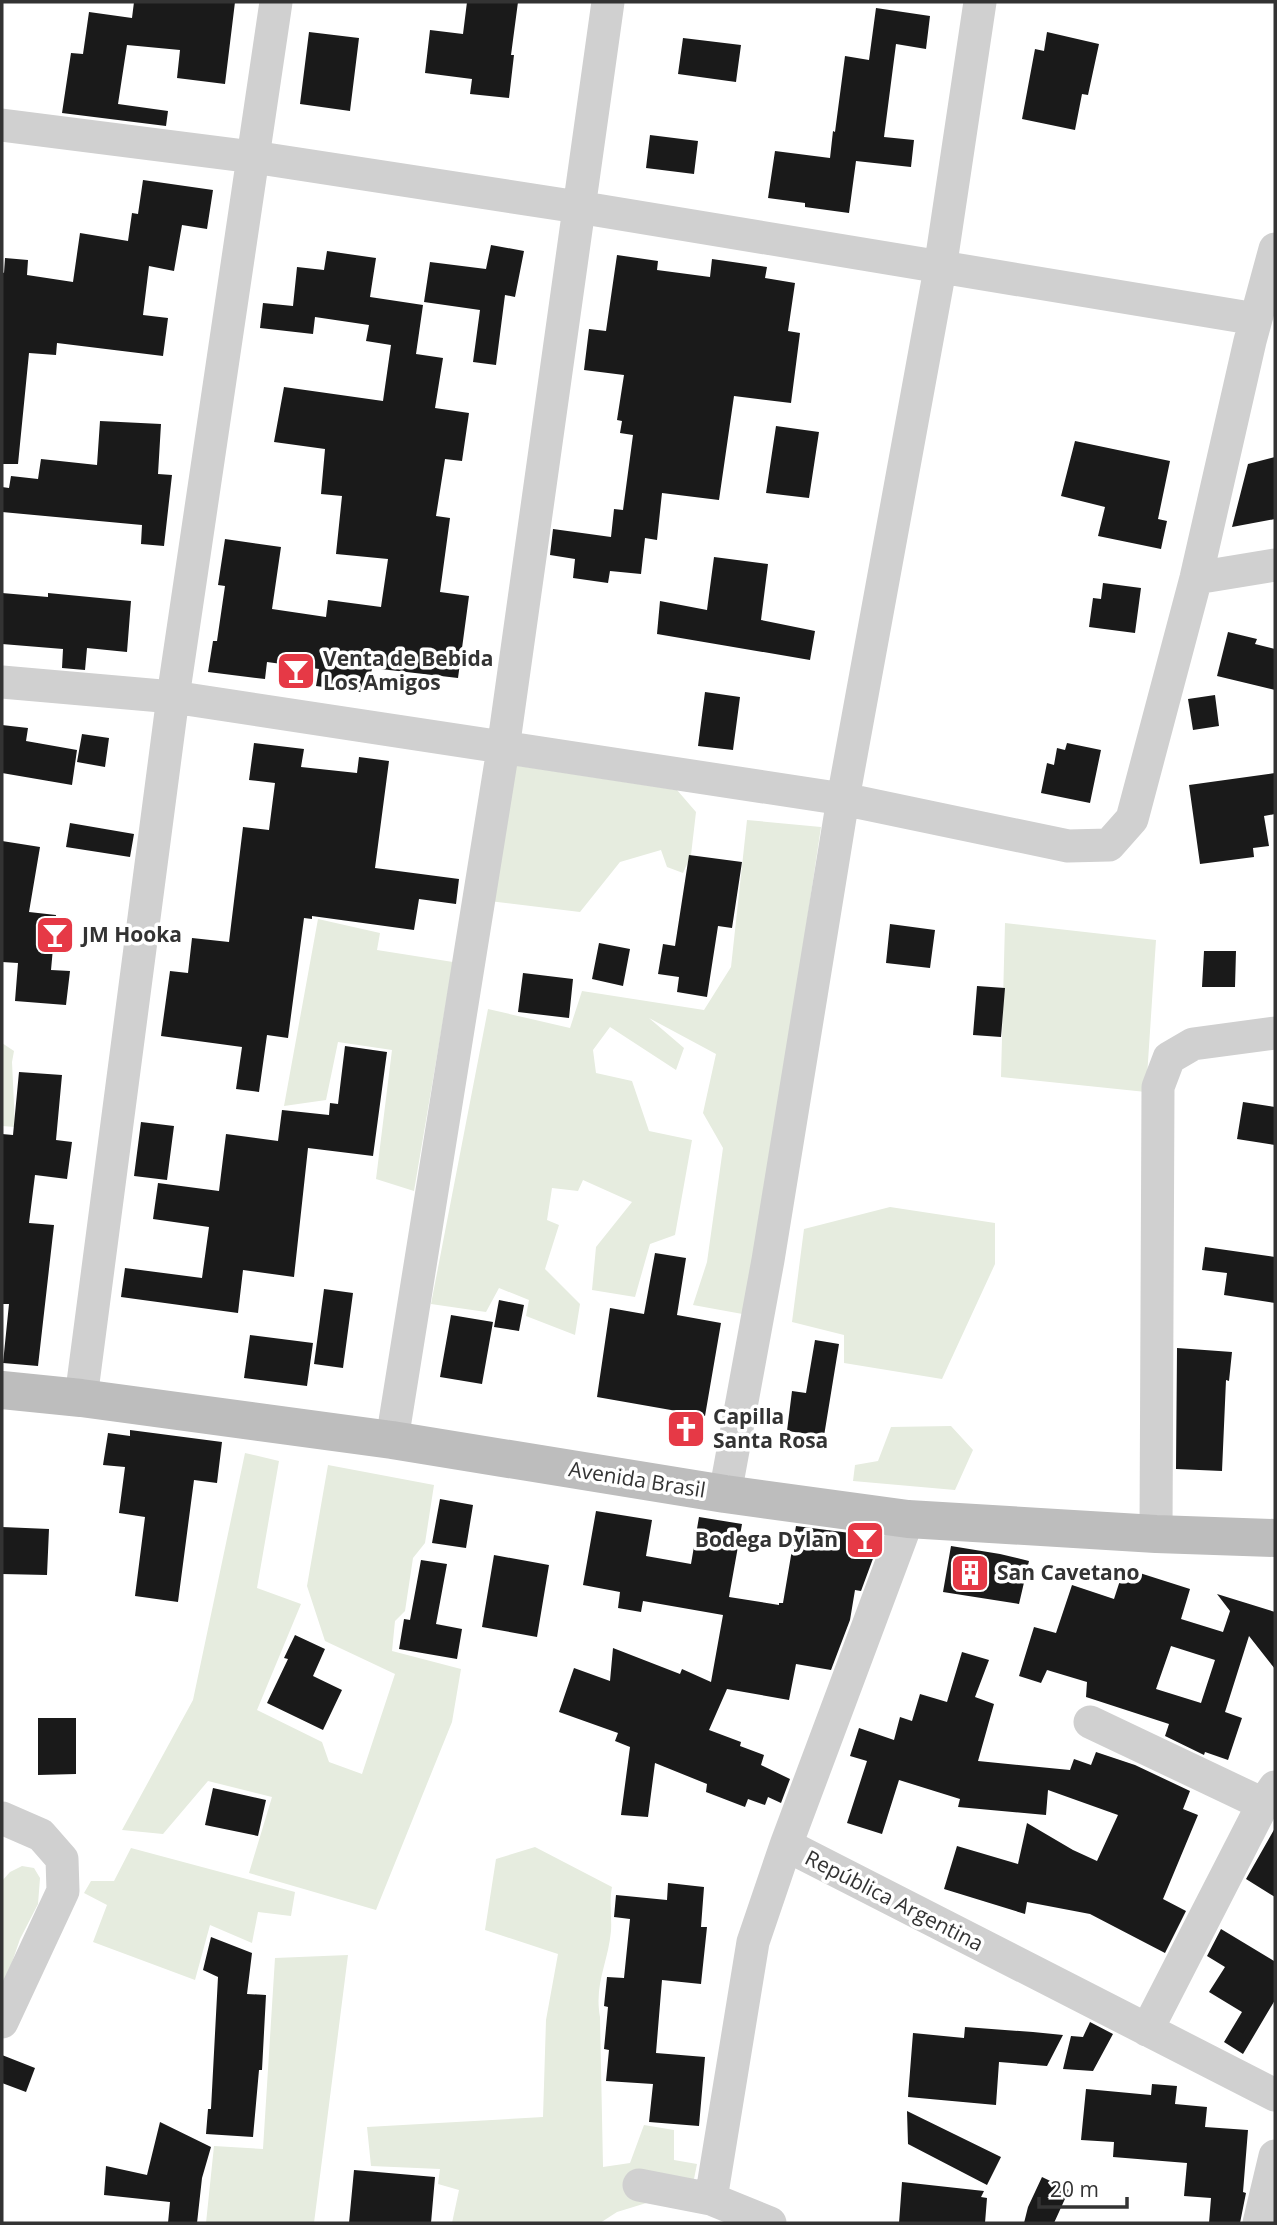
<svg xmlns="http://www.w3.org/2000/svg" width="1277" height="2225" font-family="'Open Sans',sans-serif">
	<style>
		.green { fill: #e6ecdf }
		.building { fill: #1a1a1a; fill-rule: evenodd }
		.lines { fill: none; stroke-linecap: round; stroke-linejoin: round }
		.street { stroke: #d0d0d0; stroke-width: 33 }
		.secondary { stroke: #bdbdbd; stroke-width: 38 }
		.labels { text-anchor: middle; stroke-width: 7; stroke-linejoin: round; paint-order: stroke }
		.poi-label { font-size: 21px; font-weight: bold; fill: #333; stroke: #fff; text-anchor: start }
		.street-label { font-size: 21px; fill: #333; stroke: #fff }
	</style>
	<rect width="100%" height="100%" fill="#fff"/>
	<path class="green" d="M506 764 677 790 696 812 691 855 683 873 667 867 661 850 620 862 580 912 489 901Z
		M747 820 821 827 748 1315 693 1305 707 1262 723 1148 703 1113 716 1054 649 1018 684 1048 676 1070 610 1027 593 1050 596 1073 632 1081 649 1131 692 1140 675 1235 650 1244 635 1297 592 1290 596 1247 632 1202 583 1180 578 1191 552 1188 547 1220 559 1225 545 1269 580 1304 575 1335 526 1316 529 1300 499 1288 486 1312 431 1304 488 1009 570 1028 582 991 704 1010 731 967Z
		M318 919 380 933 377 950 453 962 414 1191 376 1179 392 1050 338 1042 326 1100 284 1106Z
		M1005 923 1156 940 1146 1092 1001 1077Z
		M2 1043 14 1051 12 1062 15 1127 2 1126Z
		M890 1207 995 1223V1264L942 1379 844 1363V1335L792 1322 804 1229Z
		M951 1426 973 1450 955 1490 853 1481 855 1465 878 1461 891 1427Z
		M245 1453 279 1461 257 1588 301 1604 257 1710 322 1742 329 1762 362 1774 395 1674 325 1641 307 1586 328 1465 434 1485 425 1543 413 1558 405 1611 395 1621 392 1651 461 1669 452 1722 376 1910 249 1873 272 1797 208 1781 163 1834 122 1830 193 1700Z
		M535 1847 612 1887C609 1902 612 1916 611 1931 608 1963 594 1984 600 2017L603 2167 630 2163 644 2125 674 2130V2160L697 2164 692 2189 617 2212 600 2223H452L459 2190 438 2184 440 2169 371 2166 367 2127 543 2117 546 2020 558 1954 485 1930 496 1859Z
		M131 1848 295 1892 291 1916 258 1912 252 1943 210 1925 195 1980 93 1942 107 1905 84 1893 91 1881H114Z
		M22 1866 34 1868 40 1878 38 1904 20 1939 2 1992V1881L10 1872Z
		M348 1955 314 2223H206L214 2146 263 2149 275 1958Z"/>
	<path class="building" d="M134 2H235L225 84 177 78 180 50 127 45 118 104 168 111 166 126 62 113 71 53 83 54 89 12 132 18Z
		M467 2H518L511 55H514L509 98 470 94 472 79 425 73 430 30 463 34Z
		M876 8 930 16 926 49 896 44 884 137 914 140 911 167 856 161 849 213 805 207V203L768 198 775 151 830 158 833 131 835 132 845 56 869 60Z
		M309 32 359 38 350 111 300 104Z
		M1047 32 1099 44 1088 95 1082 94 1075 130 1022 119 1035 49 1044 51Z
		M683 38 741 45 736 82 678 74Z
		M650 135 698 141 694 174 646 168Z
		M143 180 213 190 207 229 182 225 174 271 149 266 143 315 168 318 163 356 57 343 56 355 29 353 18 464H2V272L4 273 5 258 28 260 27 275 73 282 80 233 128 241 132 213 138 214Z
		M491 245 524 251 515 297 505 295 496 365 473 362 480 310 424 302 430 262 486 269Z
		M327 251 376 258 370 297 423 305 416 354 443 358 435 408 469 413 462 461 445 459 436 516 450 518 440 592 469 596 458 678 372 668 368 693 316 686 319 669 267 662 265 679 208 672 213 641H217L225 586 218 585 225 539 281 547 272 609 326 617 328 600 381 607 388 559 336 554 342 496 321 494 325 449 274 442 284 387 383 401 391 345 366 341 369 325 315 317 313 334 260 328 263 303 293 306 297 267 324 270Z
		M617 255 658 261 657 270 710 277 712 259 767 267 765 278 795 283 788 331 800 333 791 403 734 396 719 500 662 493 657 540 645 538 641 574 610 571 608 583 573 578 575 559 550 555 553 529 611 537 614 509 623 510 633 435 620 433 622 421 617 420 624 375 584 370 589 329 606 331Z
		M100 421 161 424 158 474 172 475 164 546 141 544 142 525 2 512V487L9 488 11 476 38 479 41 459 97 465Z
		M776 426 819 432 809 498 766 493Z
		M1075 441 1170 461 1158 519 1167 521 1161 549 1098 536 1105 507 1061 496Z
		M1275 457V519L1232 527 1248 464Z
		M714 557 768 564 761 620 815 631 810 660 657 634 660 601 707 610Z
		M1103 583 1141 588 1135 633 1089 627 1093 598 1101 599Z
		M2 593 48 597V593L131 601 127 652 87 648 85 670 62 668 63 649 2 644Z
		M1228 632 1257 639 1255 644 1275 649V690L1217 676Z
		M705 692 740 697 733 750 698 746Z
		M1215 695 1219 726 1193 730 1188 699Z
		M2 725 28 728 26 741 77 750 72 785 2 773Z
		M82 734 109 738 105 767 77 762Z
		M254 743 304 749 301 767 357 773 359 757 389 761 375 868 459 879 456 904 419 899 414 930 312 916V919L304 918 288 1038 267 1035 259 1092 236 1089 242 1047 161 1036 170 971 188 973 192 938 229 942 243 827 269 830 275 783 249 780Z
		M1067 743 1101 750 1090 803 1041 793 1047 763 1054 765 1057 748 1065 750Z
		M1275 773V814L1264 816 1269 846 1253 848 1254 857 1200 864 1189 785Z
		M70 823 134 834 130 857 66 847Z
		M2 841 40 847 29 912 56 915 51 970 70 971 66 1005 15 1001 18 963 2 962Z
		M689 855 742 862 732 928 718 926 707 997 677 992 679 977 658 974 663 944 675 946Z
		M890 924 935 930 930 968 886 963Z
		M599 943 630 949 623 986 592 979Z
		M1204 951H1236L1235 987H1202Z
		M523 973 573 979 569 1018 518 1012Z
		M977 986 1005 988 1001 1037 973 1035Z
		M345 1046 387 1052 373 1156 308 1148 294 1277 243 1270 238 1313 121 1297 125 1268 202 1278 209 1227 153 1219 158 1183 219 1191 226 1134 278 1141 282 1110 329 1115 330 1103 338 1104Z
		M19 1072 62 1075 56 1140 72 1142 67 1179 35 1175 29 1223 54 1225 38 1366 3 1363 9 1304H2V1134L13 1135Z
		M1243 1102 1275 1107V1145L1237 1139Z
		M141 1122 174 1126 167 1180 134 1176Z
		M1205 1247 1275 1257V1303L1224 1295 1227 1273 1202 1270Z
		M655 1253 686 1258 677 1315 721 1323 705 1416 597 1397 610 1308 644 1314Z
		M324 1289 353 1293 343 1368 314 1364Z
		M499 1300 524 1305 519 1331 494 1327Z
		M451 1315 493 1322 482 1384 440 1377Z
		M250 1335 313 1343 307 1386 244 1378Z
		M815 1340 839 1344 824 1436 787 1431 792 1391 806 1393Z
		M1177 1348 1232 1352 1229 1381 1226 1380 1222 1471 1176 1469Z
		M130 1430 222 1442 217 1483 194 1480 178 1602 135 1596 145 1517 119 1513 125 1467 103 1465 108 1433 130 1436Z
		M440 1499 473 1505 466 1548 432 1543Z
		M596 1511 652 1520 646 1556 691 1564 699 1517 742 1524 729 1597 779 1605V1603H783L796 1526 881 1537 861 1591 855 1590 850 1620 831 1670 796 1664 789 1700 727 1689 709 1730 741 1742 740 1746 764 1755 761 1765 790 1779 781 1803 768 1797 765 1805 748 1799 745 1807 706 1792 707 1784 655 1763 648 1817 621 1815 630 1747 615 1741 618 1733 559 1712 574 1668 610 1681 613 1648 680 1674 682 1669 711 1682 723 1615 643 1601 641 1612 618 1608 620 1592 583 1585Z
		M2 1527 49 1529 47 1575 2 1574Z
		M951 1546 1000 1554 1029 1561 1019 1604 943 1592Z
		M494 1555 549 1565 537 1637 482 1627Z
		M421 1560 447 1564 436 1624 462 1629 457 1659 399 1649 404 1619 410 1620Z
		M1124 1568 1190 1589 1181 1619 1223 1632 1230 1611 1217 1594 1275 1612V1669L1249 1636 1225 1712 1242 1718 1228 1760 1205 1752 1204 1755 1165 1736 1169 1724 1086 1697 1087 1682 1047 1670 1041 1683 1019 1676 1034 1627 1056 1633 1072 1585 1114 1599ZM1171 1646 1215 1660 1201 1703 1156 1689Z
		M295 1635 325 1649 313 1676 342 1690 323 1730 267 1703 288 1659 284 1658Z
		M962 1652 989 1660 975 1697 994 1704 978 1761 1070 1770 1074 1759 1091 1765 1096 1752 1135 1765 1190 1791 1183 1809 1198 1815 1163 1899 1186 1911 1165 1953 1090 1914 1027 1902 1025 1914 944 1889 957 1846 1018 1864 1027 1823 1073 1850 1097 1861 1118 1815 1048 1790 1046 1815 958 1807 960 1799 899 1780 882 1834 847 1823 867 1761 850 1756 859 1728 894 1740 900 1717 912 1721 920 1694 947 1702Z
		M38 1718H76V1774L38 1775Z
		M213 1788 266 1800 258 1836 205 1825Z
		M1275 1828V1897L1246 1879Z
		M668 1883 704 1887 701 1927H707L701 1984 662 1980 656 2053 705 2057 699 2126 649 2122 653 2084 606 2081 609 2050 604 2049 608 2007 604 2006 607 1977 624 1978 630 1919 614 1917 616 1895 667 1900Z
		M1221 1929 1274 1961 1275 1959V2000L1243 2054 1224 2042 1242 2012 1209 1992 1225 1967 1207 1956Z
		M211 1937 252 1953 247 1994 266 1995 262 2070H259L253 2137 206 2134 208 2109H211L218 1977 203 1970Z
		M1090 2022 1113 2034 1093 2071 1063 2069 1071 2036 1083 2037Z
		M965 2027 1033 2032 1063 2035 1047 2066 999 2062 996 2105 908 2097 913 2033 964 2038Z
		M2 2055 35 2068 26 2092 2 2083Z
		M1152 2084 1177 2086 1175 2104 1207 2107 1205 2127 1248 2130 1243 2192 1246 2193 1240 2223H1209L1211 2198 1184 2196 1187 2163 1113 2157 1114 2142 1081 2140 1086 2089 1151 2095Z
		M907 2111 1001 2157 987 2185 908 2144Z
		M160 2122 211 2147 202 2178 197 2223H168L170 2202 104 2195 106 2166 147 2175Z
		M354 2170 435 2177 431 2223H349Z
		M1042 2177 1069 2190 1054 2223H1024L1028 2207Z
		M902 2182 984 2191 981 2197 987 2198 985 2223H899Z"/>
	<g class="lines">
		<path class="street" d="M2 125 253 157 578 207 1256 319
			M1196 578 1275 565
			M2 682 173 697 843 799 1068 846 1109 845 1132 819 1196 578 1250 341 1275 249
			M81 1398 173 697 276 2
			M392 1440 503 749 608 2
			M725 1494 768 1260 843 799 940 269 980 2
			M908 1519 786 1845 1275 2095
			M1156 1534 1158 1087 1169 1058 1193 1044 1275 1033
			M1090 1722 1263 1804
			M2 1818 41 1835 62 1859 63 1891 2 2022
			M1147 2030 1263 1804 1275 1787
			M639 2185 711 2199 770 2223
			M711 2199 753 1942 786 1845
			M1259 2223 1275 2156"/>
		<path class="secondary" d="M2 1390 81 1398 392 1440 725 1494 908 1519 1156 1534 1275 1538"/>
	</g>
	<defs>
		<g id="bar-square" transform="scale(2.0125)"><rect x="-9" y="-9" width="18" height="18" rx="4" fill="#e63946" stroke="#fff"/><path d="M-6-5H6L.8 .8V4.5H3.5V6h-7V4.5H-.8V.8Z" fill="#fff"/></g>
		<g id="church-square" transform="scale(2.0125)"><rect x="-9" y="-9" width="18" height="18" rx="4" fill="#e63946" stroke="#fff"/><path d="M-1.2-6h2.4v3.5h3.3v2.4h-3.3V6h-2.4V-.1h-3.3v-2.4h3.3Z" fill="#fff"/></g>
		<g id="building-square" transform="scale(2.0125)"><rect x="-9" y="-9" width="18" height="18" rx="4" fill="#e63946" stroke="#fff"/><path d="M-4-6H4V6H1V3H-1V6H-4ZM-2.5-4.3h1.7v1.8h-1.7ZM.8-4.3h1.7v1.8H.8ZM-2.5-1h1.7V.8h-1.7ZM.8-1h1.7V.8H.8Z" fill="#fff"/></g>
	</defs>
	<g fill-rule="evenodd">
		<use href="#bar-square" x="296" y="671"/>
		<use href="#bar-square" x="55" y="935"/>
		<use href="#church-square" x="686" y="1429"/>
		<use href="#bar-square" x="865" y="1540"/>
		<use href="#building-square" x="970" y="1573"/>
	</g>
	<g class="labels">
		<g class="poi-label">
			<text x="323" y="666">Venta de Bebida<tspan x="323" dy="24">Los Amigos</tspan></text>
			<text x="82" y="942">JM Hooka</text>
			<text x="713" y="1424">Capilla<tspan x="713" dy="24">Santa Rosa</tspan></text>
			<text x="838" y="1547" text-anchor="end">Bodega Dylan</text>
			<text x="997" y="1580">San Cavetano</text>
		</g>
		<g class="street-label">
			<text transform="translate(637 1480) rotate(9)" y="7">Avenida Brasil</text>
			<text transform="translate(894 1901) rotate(27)" y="7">República Argentina</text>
		</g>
	</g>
	<rect width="1277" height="2225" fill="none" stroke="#333333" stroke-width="7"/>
	<path d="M1039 2197v10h88v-10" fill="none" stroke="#333333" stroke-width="3.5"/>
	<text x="1050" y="2197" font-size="21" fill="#333333" stroke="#ffffff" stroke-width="5" paint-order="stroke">20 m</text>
</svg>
